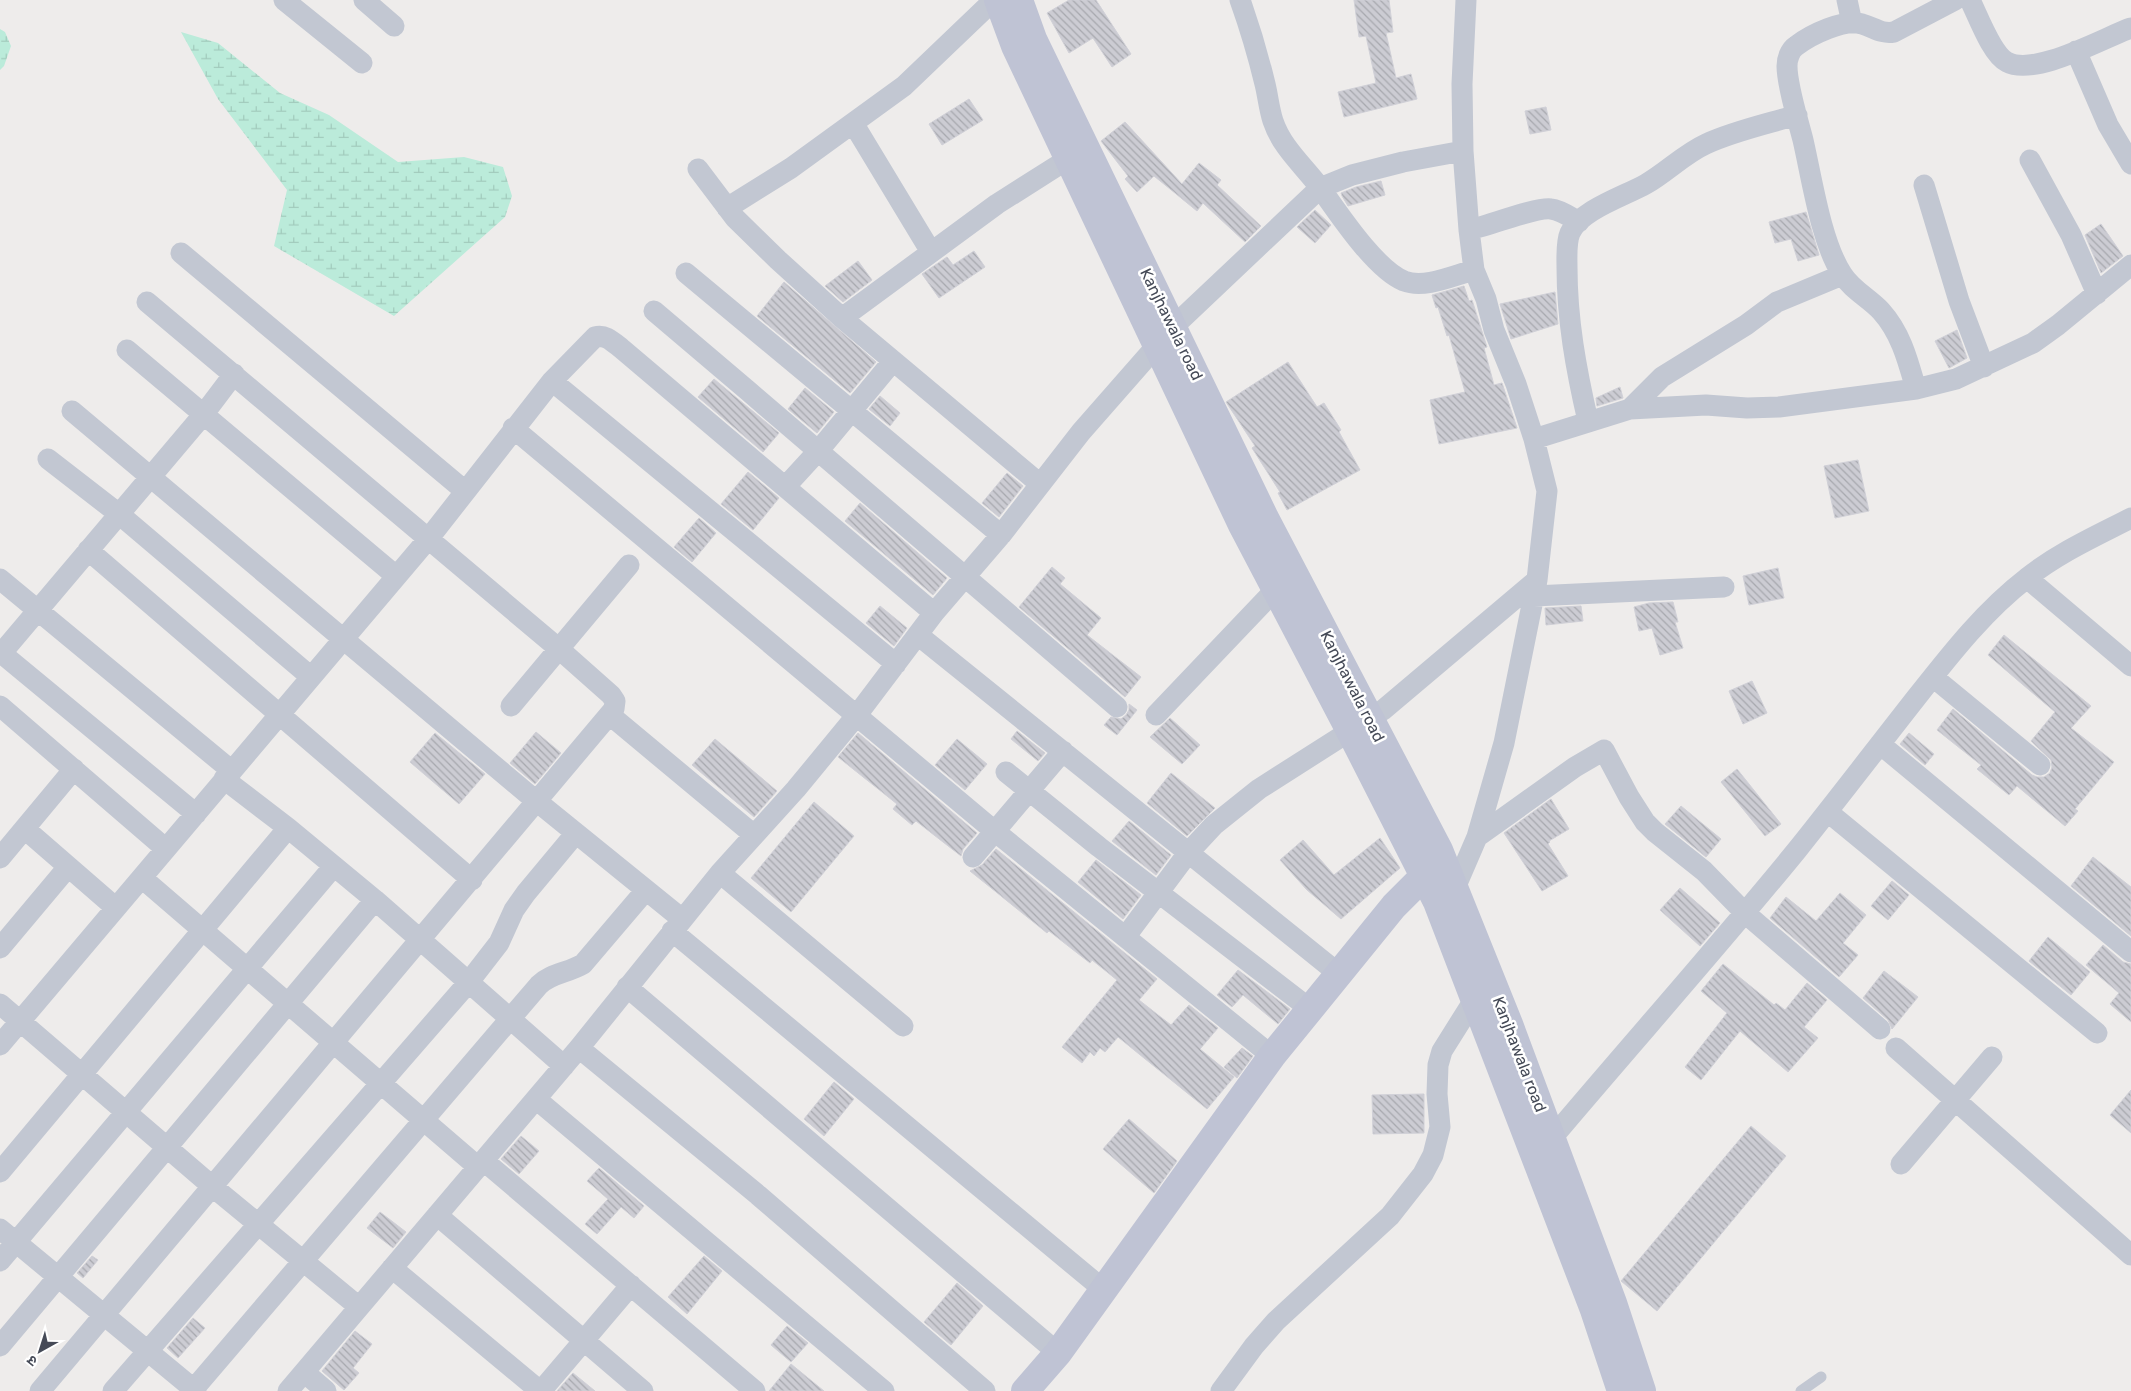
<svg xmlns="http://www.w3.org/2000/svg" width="2131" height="1391" font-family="Rubik,'Noto Sans Devanagari',sans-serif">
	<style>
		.wetland { fill: url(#wetland-marsh) }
		.building { fill: url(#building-back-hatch); stroke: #d0d0d7 }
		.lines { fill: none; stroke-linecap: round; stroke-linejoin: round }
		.lane { stroke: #c2c7d2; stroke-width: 11 }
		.street { stroke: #c2c7d2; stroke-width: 21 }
		.secondary { stroke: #bfc3d4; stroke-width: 28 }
		.labels { text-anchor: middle; stroke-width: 5; stroke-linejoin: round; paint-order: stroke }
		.street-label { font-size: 16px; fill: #454a57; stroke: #fff }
	</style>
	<defs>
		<pattern id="wetland-marsh" width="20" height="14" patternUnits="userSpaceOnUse" patternTransform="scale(1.25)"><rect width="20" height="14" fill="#bbebda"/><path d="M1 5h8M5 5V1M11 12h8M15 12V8" fill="none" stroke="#a2cbbd"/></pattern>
		<pattern id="building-back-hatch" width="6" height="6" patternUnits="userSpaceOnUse" patternTransform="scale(1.25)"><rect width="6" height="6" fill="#ccccd3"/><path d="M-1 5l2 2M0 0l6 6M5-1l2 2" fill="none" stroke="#a7a8ae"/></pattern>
	</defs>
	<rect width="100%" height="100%" fill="#eeeceb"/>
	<path class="wetland" d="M0 29 5 32 11 46 4 66 0 70Z
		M181 32 218 43 280 93 329 115 398 162 464 157 503 167 512 196 505 217 394 316 274 246 287 190 218 99Z"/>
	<path class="building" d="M1069 0H1096L1131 54 1112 67 1093 38 1069 53 1047 13Z
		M1354 0H1389L1393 32 1386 33 1396 78 1411 74 1417 99 1344 117 1338 92 1376 83 1366 36 1359 37Z
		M969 99 983 120 942 145 929 124Z
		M1546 107 1551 130 1530 134 1525 111Z
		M1125 122 1182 184 1199 163 1221 180 1217 185 1261 226 1245 242 1203 203 1197 211 1154 176 1137 192 1125 179 1128 176 1101 141Z
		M1381 181 1385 195 1348 206 1342 196 1341 193 1356 187Z
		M1315 210 1331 225 1315 243 1297 227Z
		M1806 212 1819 255 1798 261 1791 239 1775 243 1769 222Z
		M2101 224 2123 256 2101 273 2085 235Z
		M974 251 985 267 939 298 922 274 947 257 953 265Z
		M858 261 872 280 843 302 825 286Z
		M784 282 876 362 850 393 757 316Z
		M1464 286 1469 301 1472 300 1487 347 1484 348 1494 385 1502 383 1517 428 1439 444 1430 400 1465 392 1449 335 1447 336 1438 307 1436 308 1432 295Z
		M1555 292 1558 324 1511 339 1500 304Z
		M1957 330 1967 358 1949 368 1935 341Z
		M1288 362 1317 407 1324 403 1341 430 1339 432 1360 470 1287 510 1278 493 1280 492 1252 448 1255 446 1226 402Z
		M714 379 779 433 763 452 698 397Z
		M1620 387 1623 398 1597 406 1596 398Z
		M805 388 834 412 817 433 788 409Z
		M880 396 900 413 890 426 869 409Z
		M1858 460 1869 511 1835 518 1824 466Z
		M748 472 779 498 753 530 721 504Z
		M1007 473 1023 486 999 517 982 503Z
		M860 503 947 578 933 595 845 521Z
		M699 518 716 533 692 562 674 547Z
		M1052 567 1065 578 1060 584 1101 618 1087 635 1141 677 1125 697 1019 607Z
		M1778 568 1784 598 1749 605 1743 576Z
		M1673 602 1678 622H1675L1683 648 1660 655 1652 628 1639 631 1634 607 1649 603Z
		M880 606 907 628 894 646 866 623Z
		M1581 606 1583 621 1546 625 1545 608Z
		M2004 635 2091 706 2071 728 2114 762 2075 809 2078 811 2065 826 2017 786 2009 795 1977 769 1981 765 1937 730 1953 709 2032 775 2037 777H2044L2050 773 2052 767 2051 760 2031 741 2055 712 1988 655Z
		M1752 681 1767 713 1743 724 1729 691Z
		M1129 704 1137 710 1117 735 1104 725 1111 717 1121 719 1126 715 1129 710Z
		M1170 718 1200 745 1182 764 1150 737Z
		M1017 731 1045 753 1038 761 1011 739Z
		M536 732 561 753 535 784 510 763Z
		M435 733 485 774 459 804 410 762Z
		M858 733 977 833 963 849 961 856 916 821 912 825 893 809 897 804 838 757Z
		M1909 733 1934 754 1925 765 1900 744Z
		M715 739 777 791 754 817 692 765Z
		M957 739 987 764 965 790 935 765Z
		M1737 769 1781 824 1765 836 1721 782Z
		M1171 773 1215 808 1187 836 1147 803Z
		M1551 799 1569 829 1549 841 1550 842 1548 844 1568 876 1542 891 1504 833Z
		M814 802 854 836 791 912 751 878Z
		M1681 806 1721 839 1706 857 1665 824Z
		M1129 821 1171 855 1156 875 1112 841Z
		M1380 838 1400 868 1341 919 1307 890 1280 860 1303 840 1334 875Z
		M996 849 1157 979 1139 1000 1171 1025 1189 1005 1218 1028 1200 1049 1234 1077 1207 1109 1118 1037 1105 1052 1100 1048 1094 1056 1090 1052 1082 1063 1062 1047 1117 980 1092 960 1090 963 1049 931 1047 933 970 871 982 865Z
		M2093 857 2131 887V936L2071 886Z
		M1096 860 1141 895 1123 919 1078 882Z
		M1892 881 1909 895 1888 920 1871 906Z
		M1680 888 1720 923 1700 946 1660 910Z
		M1840 893 1866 915 1843 943 1858 955 1839 977 1770 918 1786 897 1816 921Z
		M2048 937 2090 972 2071 995 2029 961Z
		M2103 945 2123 962 2131 964V1022L2110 1004 2119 993 2086 965Z
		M1723 964 1774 1005 1776 1003 1785 1010 1807 983 1827 1000 1804 1027 1818 1038 1788 1072 1740 1031 1701 1080 1685 1067 1727 1013 1701 991Z
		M1238 970 1290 1009 1278 1024 1243 995 1232 1007 1217 995Z
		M1884 971 1918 997 1892 1029 1888 1020 1863 998Z
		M1242 1048 1253 1056 1237 1078 1224 1067Z
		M834 1082 854 1099 824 1136 804 1119Z
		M2131 1090V1133L2110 1115Z
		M1424 1094V1133L1373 1134 1372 1095Z
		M1129 1119 1177 1161 1154 1193 1103 1149Z
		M1751 1126 1786 1156 1657 1311 1621 1281Z
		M521 1136 539 1151 519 1174 501 1159Z
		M599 1168 644 1206 634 1218 621 1207 597 1234 585 1224 608 1199 587 1181Z
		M380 1212 406 1232 393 1248 367 1228Z
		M92 1256 98 1260 83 1278 77 1273Z
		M704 1256 722 1271 687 1314 668 1297Z
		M957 1283 983 1306 951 1345 924 1322Z
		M193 1318 205 1328 178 1358 167 1348Z
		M787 1326 808 1343 791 1362 771 1345Z
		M355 1331 372 1344 353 1368 359 1373 344 1390 322 1371Z
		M791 1364 824 1391H769Z
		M573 1373 595 1391H557Z"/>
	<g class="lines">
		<path class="lane" d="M1801 1391 1821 1377"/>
		<path class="street" d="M284 0 362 63
			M364 0 394 26
			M1240 0C1250 28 1258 55 1265 84 1268 96 1269 109 1273 121 1282 148 1304 166 1321 189 1339 214 1375 269 1404 281 1425 289 1454 275 1474 270
			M1847 0 1852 23
			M1970 0C1978 16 1992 55 2007 62 2035 77 2103 38 2131 28
			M2076 51 2108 125 2131 164
			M853 123 931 252
			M2030 160 2071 235 2097 294
			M698 169 735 218 778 260 842 318 1040 484
			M1924 185 1959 301 1984 367
			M727 208 791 168 904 86 994 0
			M1469 230C1488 226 1535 207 1551 209 1561 210 1570 217 1579 222
			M181 253 465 491
			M686 273 1001 535
			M654 311C809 442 962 575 1117 707
			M842 318 997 204 1068 159
			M127 350 396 576
			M552 381 896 664
			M1916 389C1908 361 1901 333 1881 311 1869 298 1852 290 1842 274 1821 242 1812 179 1803 140 1798 120 1787 86 1787 66 1787 59 1790 50 1796 46 1810 35 1845 18 1862 24 1875 28 1881 34 1894 32L1955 0
			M1630 409 1662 377 1746 325 1777 302 1842 275
			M72 411 529 795 682 919
			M1588 421C1576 369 1567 320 1567 267 1567 257 1566 242 1570 233 1580 210 1625 196 1646 184 1667 172 1684 154 1706 144 1734 131 1767 124 1797 115
			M513 428 992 829 1272 1056
			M1534 439 1630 409 1706 405 1747 408 1779 407 1916 389 1956 379 2033 343 2058 325 2131 265
			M48 459 119 514 311 677
			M786 486 819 450 893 361
			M88 550 472 880
			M2027 578 2131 666
			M0 579 232 771
			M1534 596 1724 587
			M918 635 1339 974
			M0 652 196 814
			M0 655 203 415 234 374
			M1933 677 2040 765
			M0 706 166 849
			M511 706 629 565
			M610 715 754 835
			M1156 715 1276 589
			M1880 744 2131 952
			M1006 772 1099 847 1310 1009
			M224 779 288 828 375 900 564 1066
			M1828 812 2097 1033
			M25 829 116 908
			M1477 837 1575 767 1604 750 1629 797 1645 822 1655 832 1704 871 1745 913 1880 1029
			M973 857 1063 751
			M0 858 74 769
			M720 873 903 1026
			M142 878 478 1167
			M1455 888 1477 837 1504 743 1537 580 1547 491 1534 439 1516 384 1494 330 1486 299 1474 270 1469 230 1463 151 1462 84 1466 0
			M672 931 1104 1290
			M1126 936 1188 853 1214 825 1259 789 1383 710 1537 580
			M0 948 68 867
			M627 987 1058 1353
			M0 1004 213 1187 359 1307
			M0 1045 429 538 552 381 595 337C606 334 613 342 622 349L934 613
			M579 1048 758 1195 985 1391
			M1896 1048 2131 1255
			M536 1099 884 1391
			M1542 1147 1552 1138C1633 1042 1717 948 1797 850 1837 800 1876 749 1916 698 1950 655 1984 611 2027 578 2058 553 2096 536 2131 518
			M484 1161 755 1391
			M1901 1164 1992 1057
			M0 1172 288 828
			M437 1215 643 1391
			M0 1229 196 1391
			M0 1261 334 866
			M392 1268 540 1391
			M0 1346 375 900
			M304 1372 326 1391
			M40 1391 614 709 615 701 611 695 558 648 147 302
			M113 1391 468 983 499 943 514 910 526 893 576 833
			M192 1391 539 985C551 973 568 973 583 964L646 890
			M288 1391 579 1048 720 873 796 789 857 715 934 613 1001 535 1081 432 1174 326 1320 188 1352 175 1403 162 1463 151
			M541 1391 631 1285
			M1221 1391 1254 1346 1276 1321 1390 1216 1423 1174 1433 1155 1440 1127 1437 1094 1438 1065 1442 1051 1474 1000"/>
		<path class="secondary" d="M998 0 1015 46 1242 525 1350 731 1437 902 1594 1310 1621 1391
			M1019 0 1033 39 1265 518 1439 850 1509 1024 1613 1303 1642 1391
			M1025 1391 1058 1353 1272 1056 1394 906 1424 876"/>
	</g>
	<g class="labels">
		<g class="street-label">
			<text transform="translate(1172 324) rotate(64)" y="6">Kanjhawala road</text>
			<text transform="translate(1353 686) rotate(63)" y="6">Kanjhawala road</text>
			<text transform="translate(1520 1054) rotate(69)" y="6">Kanjhawala road</text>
		</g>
	</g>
	<g transform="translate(40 1351) rotate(219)" stroke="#ffffff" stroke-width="4" paint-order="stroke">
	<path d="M0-4L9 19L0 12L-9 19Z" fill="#454a57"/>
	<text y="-8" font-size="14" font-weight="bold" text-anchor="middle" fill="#454a57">उ</text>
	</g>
</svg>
